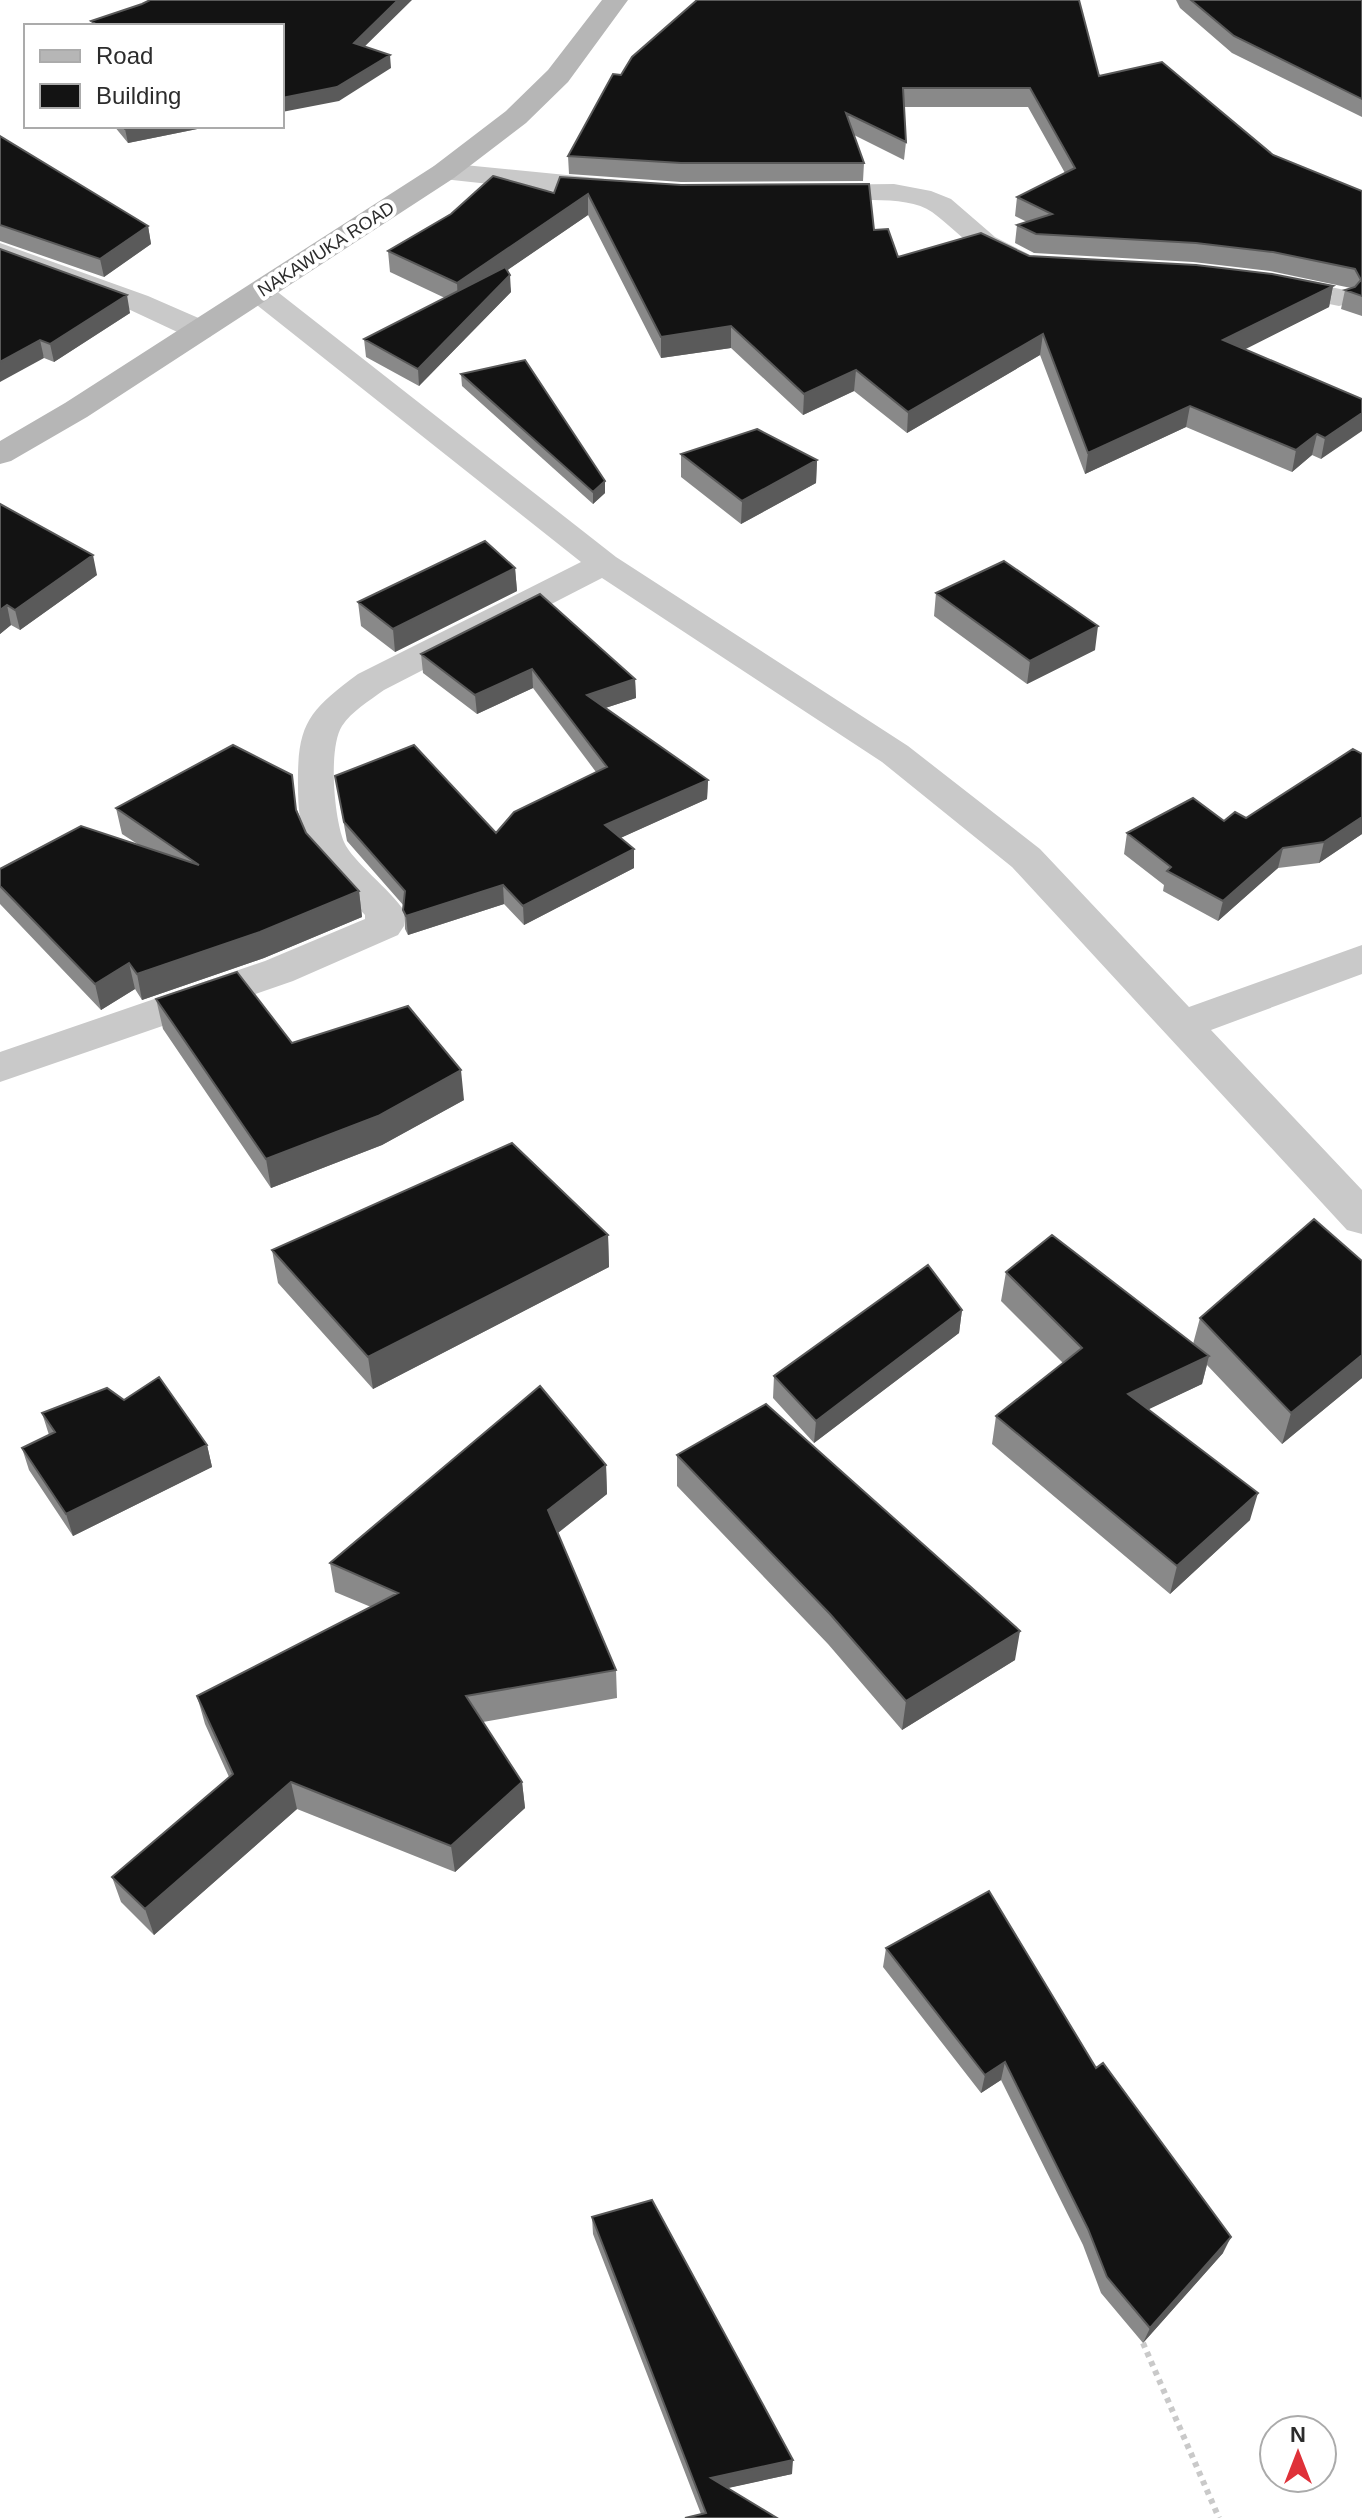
<svg xmlns="http://www.w3.org/2000/svg" width="1362" height="2518" font-family="Helvetica,sans-serif">
	<style>
		.lines { fill: none; stroke-linecap: round; stroke-linejoin: round }
		.path { stroke: #c9c9c9; stroke-width: 6; stroke-dasharray: 5 5; stroke-linecap: butt }
		.street { fill: #c9c9c9; fill-rule: evenodd }
		.secondary { fill: #b6b6b6; fill-rule: evenodd }
		.wall { fill: #898989 }
		.shaded-wall { fill: #5a5a5a }
		.building { fill: #131313; stroke: #5a5a5a; stroke-width: 2 }
		.labels { text-anchor: middle; stroke-width: 8; stroke-linejoin: round; paint-order: stroke }
		.far-street-label { font-size: 18px; fill: #2c2c2c; stroke: #fff }
	</style>
	<rect width="100%" height="100%" fill="#fff"/>
	<g class="lines">
		<path class="path" d="M1143 2343 1219 2518"/>
		<path class="street" d="M444 163 617 180 627 183 631 189 627 195 617 198 434 178 430 172 434 166Z
			M894 184 931 191 951 199 995 237 1038 259 1042 265 1038 271C999 281 960 232 932 212 905 193 842 202 809 203L799 200 795 194 799 188 809 185Z
			M0 243 148 296 210 323 214 330 210 337 199 339 188 337 126 308 0 262Z
			M1271 275 1350 291 1354 297 1350 303 1339 306 1260 290 1256 284 1260 278Z
			M259 283 270 286 616 557 908 746 1040 849 1189 1007 1362 945V974L1211 1030 1362 1190V1234L1347 1230 1012 867 882 762 602 578 384 690C369 701 352 711 342 726 328 748 334 818 344 842 352 861 391 890 405 912L404 926 398 935 293 981 0 1082V1052L265 961 365 919V915C349 897 318 870 308 849 300 832 298 806 298 787 297 724 308 711 358 674L581 562 248 298 244 292 248 286Z"/>
		<path class="secondary" d="M602 0H628L568 82 526 123 454 178 87 417 11 461 0 464V441L65 403 434 166 506 111 548 70Z"/>
	</g>
	<path class="wall" d="M1176 0H1362V117L1232 53 1180 8Z
		M613 74 1099 76 1273 155 1362 191V316L1341 309 1345 290 1351 288 1270 271 1193 262 1034 253 1015 243 1017 225 1027 222 1015 216 1017 197 1065 173 1028 107H904L906 142 904 160 854 135 864 163 863 181 681 182 569 174 568 156Z
		M114 126H212L128 143Z
		M0 136 148 226 151 244 104 277 0 241Z
		M560 177 874 230 898 257 1029 256 1333 286 1329 307 1244 349 1362 399 1321 459 1312 455 1292 472 1186 427 1085 474 1040 355 907 433 854 391 803 415 731 348 661 358 588 215 507 270 511 292 419 386 366 357 364 339 445 298 390 272 388 251 554 193Z
		M0 249 130 313 54 362 44 358Z
		M461 374 605 481V493L593 504 462 386Z
		M681 454 817 460 816 483 741 524 681 477Z
		M0 504 97 575 20 630 11 625 0 634Z
		M515 568 517 591 395 652 361 626 358 602Z
		M936 593 1095 650 1027 684 934 616Z
		M421 654 635 679 636 698 605 708 708 780 707 799 620 838 634 868 524 925 504 904 408 935 405 929 404 906 347 841 335 776 496 833 596 772 533 688 477 714 423 673Z
		M1362 754V834L1319 863 1278 868 1218 921 1163 891 1164 885 1124 854 1127 833 1246 818Z
		M116 808 297 810 306 833 359 891 362 917 264 958 142 1000 135 989 101 1010 0 904V869L139 845 122 834Z
		M156 999 292 1043 464 1100 382 1145 271 1188 163 1029Z
		M608 1235 609 1267 373 1389 278 1283 272 1250Z
		M1362 1261V1378L1282 1444 1207 1365 1202 1384 1148 1409 1250 1520 1170 1594 992 1444 996 1416 1063 1363 1001 1301 1006 1272 1193 1344 1200 1318Z
		M962 1310 959 1333 814 1443 773 1398 774 1376Z
		M124 1400 207 1445 212 1467 73 1536 29 1470 22 1448 49 1435 42 1413Z
		M677 1455 1015 1660 902 1730 828 1644 677 1486Z
		M606 1465 607 1494 558 1533 616 1670 617 1698 483 1722 522 1782 525 1808 455 1872 297 1809 154 1935 121 1902 112 1877 229 1777 205 1724 197 1696 371 1607 335 1592 330 1563Z
		M886 1948 1096 2068 1223 2253 1143 2343 1101 2293 1083 2245 1001 2080 981 2093 883 1967Z
		M592 2217 792 2474 727 2488 777 2518 701 2514 593 2234Z"/>
	<path class="shaded-wall" d="M398 0H412L355 56 354 43Z
		M390 55 391 68 339 101 282 112V98Z
		M142 126H212L128 143 125 129Z
		M588 194V215L458 304 457 283Z
		M148 226 151 244 104 277 100 259Z
		M510 275 511 292 419 386 418 369Z
		M1333 286 1329 307 1220 362 1223 340Z
		M127 295 130 313 54 362 50 344Z
		M731 326V348L661 358V337Z
		M1043 334 1040 355 907 433 908 412Z
		M40 340 44 358 0 382V362Z
		M856 370 854 391 803 415 804 394Z
		M1190 406 1186 427 1085 474 1088 453Z
		M1362 413V431L1321 459 1325 438Z
		M1317 434 1312 455 1292 472 1296 450Z
		M817 460 816 483 741 524 742 501Z
		M605 481V493L593 504V492Z
		M93 555 97 575 20 630 15 610Z
		M515 568 517 591 395 652 393 629Z
		M7 605 11 625 0 634V610Z
		M1098 626 1095 650 1027 684 1030 661Z
		M532 669 533 688 477 714 475 695Z
		M635 679 636 698 587 714V695Z
		M708 780 707 799 605 845V825Z
		M1362 817V834L1319 863 1324 842Z
		M1283 848 1278 868 1218 921 1223 901Z
		M634 849V868L524 925 523 906Z
		M503 885 504 904 408 935 406 916Z
		M359 891 362 917 264 958 142 1000 137 974Z
		M129 963 135 989 101 1010 95 984Z
		M461 1070 464 1100 382 1145 271 1188 266 1159Z
		M608 1235 609 1267 373 1389 368 1357Z
		M962 1310 959 1333 814 1443 816 1421Z
		M1362 1355V1378L1282 1444 1291 1413Z
		M1209 1356 1202 1384 1122 1422 1128 1394Z
		M207 1445 212 1467 73 1536 66 1514Z
		M606 1465 607 1494 550 1539 548 1510Z
		M1258 1493 1250 1520 1170 1594 1177 1566Z
		M1020 1631 1015 1660 902 1730 906 1701Z
		M291 1782 297 1809 154 1935 145 1909Z
		M522 1782 525 1808 455 1872 451 1846Z
		M1005 2062 1001 2080 981 2093 985 2075Z
		M1231 2237 1223 2253 1143 2343 1150 2328Z
		M793 2460 792 2474 710 2492 711 2478Z"/>
	<path class="building" d="M150 0H398L354 43 390 55 337 87 282 98V26H99L91 21 142 4Z
		M697 0H1079L1099 76 1162 62 1273 155 1362 191V296L1345 290 1355 287 1361 280 1355 269 1273 252 1196 243 1036 234 1017 225 1052 214 1017 197 1075 168 1030 88H903L906 142 846 113 864 163H681L568 156 613 74 621 75 632 57Z
		M1191 0H1362V99L1234 36Z
		M122 126H142L125 129Z
		M0 136 148 226 100 259 0 225Z
		M493 176 554 193 560 177 681 185 869 184 874 230 888 229 898 257 981 233 1029 256 1196 265 1272 274 1333 286 1223 340 1362 399V413L1325 438 1317 434 1296 450 1190 406 1088 453 1043 334 908 412 856 370 804 394 731 326 661 337 588 194 457 283 388 251 451 214Z
		M0 249 127 295 50 344 40 340 0 362Z
		M505 267 510 275 418 369 364 339Z
		M525 360 605 481 593 492 461 374Z
		M757 429 817 460 742 501 681 454Z
		M0 504 93 555 15 610 7 605 0 610Z
		M485 541 515 568 393 629 358 602Z
		M1004 561 1098 626 1030 661 936 593Z
		M540 594 635 679 587 695 708 780 605 825 634 849 523 906 503 885 406 916 403 910 405 891 344 822 335 776 414 745 496 833 514 812 607 767 532 669 475 695 421 654Z
		M233 745 292 775 296 810 306 833 359 891 260 932 137 974 129 963 95 984 0 886V869L81 826 199 865 116 808Z
		M1353 749 1362 754V817L1324 842 1283 848 1223 901 1167 871 1171 867 1127 833 1193 798 1224 821 1235 812 1246 818Z
		M237 972 292 1043 408 1006 461 1070 378 1116 266 1159 156 999Z
		M512 1143 608 1235 368 1357 272 1250Z
		M1314 1219 1362 1261V1355L1291 1413 1200 1318Z
		M1052 1235 1209 1356 1128 1394 1258 1493 1177 1566 996 1416 1082 1348 1006 1272Z
		M928 1265 962 1310 816 1421 774 1376Z
		M159 1377 207 1445 66 1514 22 1448 55 1432 42 1413 107 1388 124 1400Z
		M540 1386 606 1465 548 1510 616 1670 466 1696 522 1782 451 1846 291 1782 145 1909 112 1877 233 1774 197 1696 398 1593 330 1563Z
		M766 1404 1020 1631 906 1701 830 1614 677 1455Z
		M989 1891 1096 2068 1103 2063 1231 2237 1150 2328 1107 2277 1088 2229 1005 2062 985 2075 886 1948Z
		M652 2200 793 2460 711 2478 777 2518H685L706 2513 592 2217Z"/>
	<g class="labels">
		<g class="far-street-label">
			<text transform="translate(326 249) rotate(-33)" y="6">NAKAWUKA ROAD</text>
		</g>
	</g>
	<rect x="24" y="24" width="260" height="104" fill="#ffffff" stroke="#ababab" stroke-width="2"/>
	<rect x="40" y="50" width="40" height="12" fill="#b6b6b6" stroke="#ababab" stroke-width="2"/>
	<text x="96" y="64" font-size="24" fill="#2c2c2c">Road</text>
	<rect x="40" y="84" width="40" height="24" fill="#131313" stroke="#ababab" stroke-width="2"/>
	<text x="96" y="104" font-size="24" fill="#2c2c2c">Building</text>
	<g transform="translate(1298 2454)"><circle r="38" fill="#ffffff" stroke="#ababab" stroke-width="2"/>
	<path d="M0-6L14 30L0 20L-14 30Z" fill="#df3139"/>
	<text y="-12" font-size="22" font-weight="bold" text-anchor="middle" fill="#2c2c2c">N</text>
	</g>
</svg>
